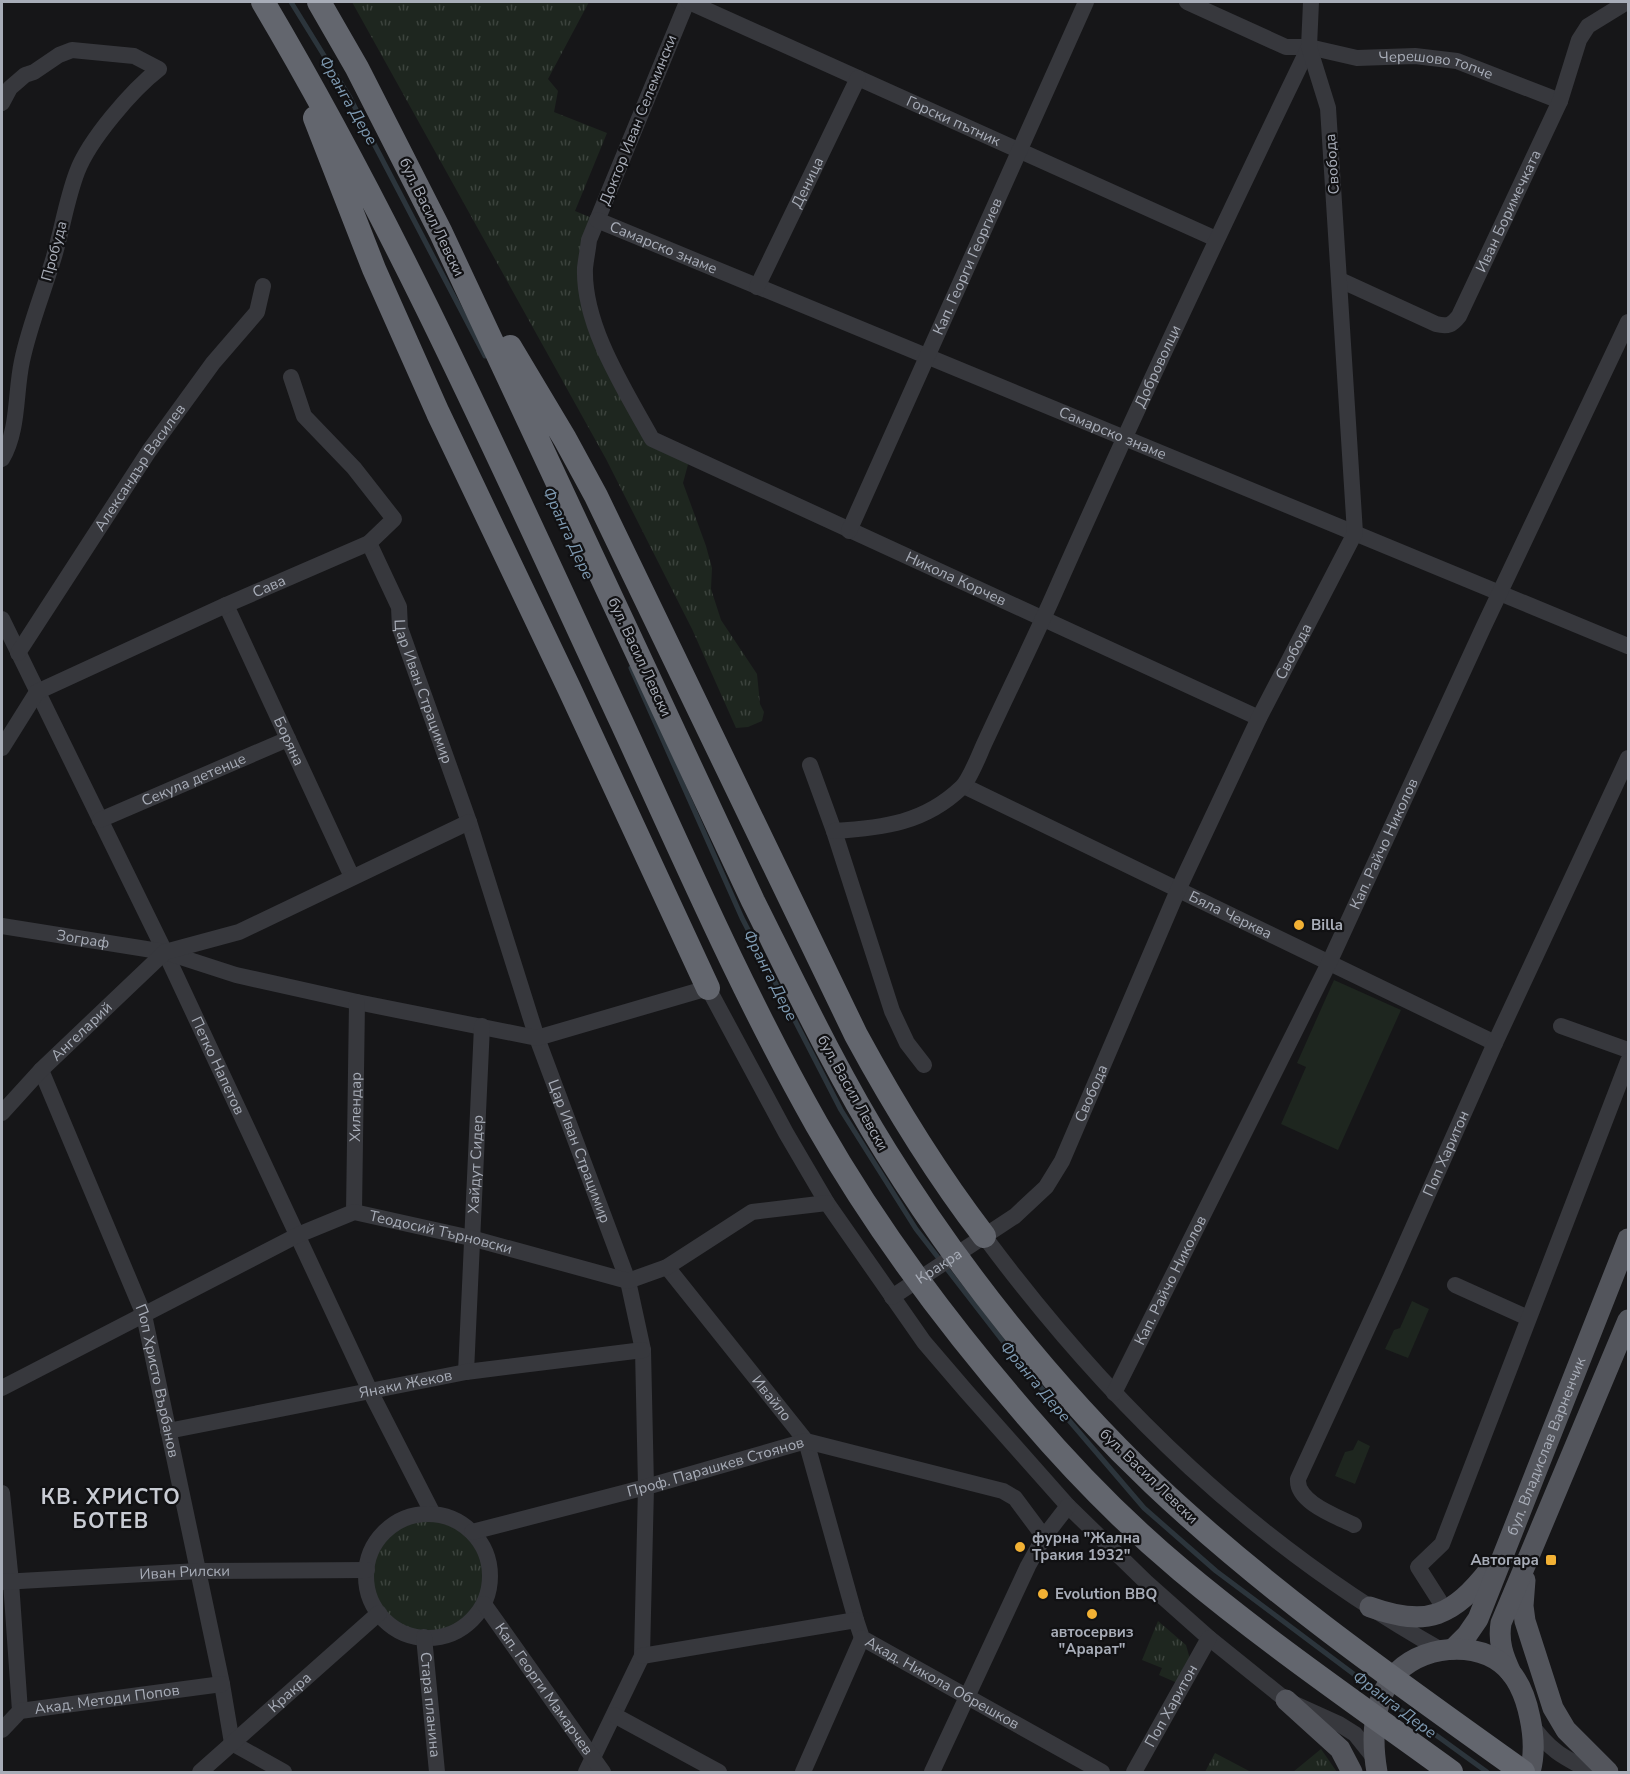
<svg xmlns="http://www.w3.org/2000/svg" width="1630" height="1774" font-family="'Nunito Sans',sans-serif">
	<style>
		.grass { fill: url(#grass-tufts) }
		.green { fill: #1e261f }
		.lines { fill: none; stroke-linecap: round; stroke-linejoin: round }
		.stream { stroke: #2c353c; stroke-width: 5 }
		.minor { stroke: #37383d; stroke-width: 16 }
		.major { stroke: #53555c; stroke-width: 21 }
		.highway { stroke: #63666e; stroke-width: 24 }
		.poi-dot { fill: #f2b134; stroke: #111113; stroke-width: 2 }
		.labels { text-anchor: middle; stroke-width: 4.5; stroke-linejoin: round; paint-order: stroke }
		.street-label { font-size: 15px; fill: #a8adb8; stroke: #111113 }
		.poi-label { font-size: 15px; font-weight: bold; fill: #a8adb8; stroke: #111113; text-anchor: start }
		.water-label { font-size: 16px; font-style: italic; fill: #7f9bb3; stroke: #111113 }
		.district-label { font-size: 21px; font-weight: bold; letter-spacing: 1.5px; fill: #c9ccd4; stroke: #111113 }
	</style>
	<defs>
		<pattern id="grass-tufts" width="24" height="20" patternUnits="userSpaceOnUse" patternTransform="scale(1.5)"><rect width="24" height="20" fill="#1e261f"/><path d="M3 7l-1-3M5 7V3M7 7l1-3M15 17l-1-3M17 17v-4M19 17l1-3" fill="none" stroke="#3c433d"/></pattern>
	</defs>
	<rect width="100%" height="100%" fill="#161618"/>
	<path class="grass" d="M352 2H589L548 79 558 91 554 112 607 133 575 211 597 220 589 300 652 439 690 457 683 483 706 546 712 568 711 589 721 620 757 674 760 704 764 712 762 721 748 727 736 728 692 629 606 459Z
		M366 1576a62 62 0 1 1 124 0a62 62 0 1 1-124 0Z
		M1158 1621 1186 1645 1192 1666 1182 1685 1159 1675 1162 1668 1142 1660Z
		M1321 1749 1337 1772H1293Z
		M1215 1753 1251 1772H1205Z"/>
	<path class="green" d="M1334 980 1401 1010 1338 1150 1281 1124 1306 1067 1297 1063Z
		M1412 1301 1429 1309 1408 1358 1385 1349 1394 1330 1400 1328Z
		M1358 1440 1370 1446 1355 1484 1335 1476 1345 1452 1353 1450Z"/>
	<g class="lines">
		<path class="stream" d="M291 2 349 96 485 356
			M631 668 742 918 841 1110 916 1229 1019 1362 1144 1508 1216 1571 1379 1693
			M1386 1699 1487 1772"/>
		<g class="minor">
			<path id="s1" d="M687 2 589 240C588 249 586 259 585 268 583 326 625 390 652 439L1259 718"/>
			<path id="s2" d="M689 2 1216 239"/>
			<path id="s3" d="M1187 2 1286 47H1309L1357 58 1415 56 1457 61 1560 101"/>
			<path d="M2 103 10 88 25 75 34 72 59 55 72 50 134 56 159 69C132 90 89 140 77 172 66 201 62 231 53 260 43 293 29 327 22 361 15 393 19 430 2 459"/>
			<path id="s4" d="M597 220 1628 646"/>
			<path id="s5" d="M1340 280 1436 324C1448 327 1452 325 1459 316L1560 101 1579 40 1588 26 1627 2"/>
			<path id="s6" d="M757 287 858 78"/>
			<path id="s7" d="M849 531 1086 2"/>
			<path id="s8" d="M369 543 399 607 400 628 469 822 537 1038 628 1281 643 1350 646 1487 642 1656 586 1772"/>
			<path id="s9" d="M226 605 352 877"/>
			<path id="s10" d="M2 619 165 952 371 1393 433 1514"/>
			<path id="s11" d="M18 653 149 451 213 363 257 312 263 286"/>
			<path id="s12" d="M2 748 37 692 226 605 369 543 394 519 354 468 304 416 291 377"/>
			<path d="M810 765 834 831 892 1011 907 1043 924 1065"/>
			<path id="s13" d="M964 786 1495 1043"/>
			<path id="s14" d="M100 820 288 739"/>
			<path id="s15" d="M834 831C883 828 925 823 962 787 971 778 980 752 986 740 1010 688 1036 636 1059 583 1139 403 1223 225 1309 47"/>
			<path id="s16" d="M2 926 165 952 236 975 357 1002 537 1038 708 988 786 1133 827 1203 924 1342 966 1391 1068 1506 1146 1582 1209 1638 1286 1700 1339 1724 1355 1734 1375 1759"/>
			<path d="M1561 1026 1628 1050"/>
			<path id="s17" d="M41 1070 144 1315 222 1684 232 1743 284 1772"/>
			<path id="s18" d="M2 1113 41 1070 165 952 239 932 469 822"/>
			<path id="s19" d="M354 1212 357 1002"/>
			<path d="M984 1236C1111 1407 1255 1545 1441 1650"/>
			<path id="s20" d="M667 1267 806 1441 856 1620"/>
			<path d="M1455 1285 1528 1318"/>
			<path id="s21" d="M892 1297 1015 1216 1046 1187 1062 1161 1178 890 1259 718 1355 533 1328 108 1309 47 1311 2"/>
			<path id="s22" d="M466 1372 482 1026"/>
			<path id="s23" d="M2 1388 298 1235 354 1212 471 1238 628 1281 667 1267 752 1212 827 1203"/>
			<path id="s24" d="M1114 1393 1329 963 1483 628 1628 322"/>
			<path id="s25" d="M168 1431 466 1372 643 1350"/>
			<path d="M2 1493 11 1582 20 1711"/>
			<circle cx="428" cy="1576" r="62"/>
			<path id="s26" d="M1354 1525C1336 1516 1296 1502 1298 1479L1391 1277 1495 1043 1628 758"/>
			<path id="s27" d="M472 1532 646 1487 806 1441 1003 1491 1015 1498 1044 1537"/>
			<path id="s28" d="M2 1582 198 1571 367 1570"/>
			<path d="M1439 1600 1418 1567 1442 1544 1628 1061"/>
			<path id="s29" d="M484 1604 603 1772"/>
			<path id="s30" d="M424 1637 437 1772"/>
			<path id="s31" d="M642 1656 856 1620 862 1638 1102 1772"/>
			<path d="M614 1715 719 1772"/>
			<path d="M1531 1724C1550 1751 1563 1757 1592 1772"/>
			<path id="s32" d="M2 1730 20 1711 222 1684"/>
			<path id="s33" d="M200 1772 379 1613"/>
			<path d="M803 1772 862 1638"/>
			<path d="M932 1772 1028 1566 1044 1537 1068 1506"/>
			<path id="s34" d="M1134 1772 1209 1638"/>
		</g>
		<g class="major">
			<path d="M1525 1580 1523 1606 1525 1621 1553 1708 1566 1730 1608 1772"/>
			<path d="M1370 1607C1428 1628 1453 1616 1490 1569"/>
			<path id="s35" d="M1453 1649 1467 1635 1478 1619 1628 1239"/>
			<path d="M1511 1673C1503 1656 1498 1642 1501 1623L1628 1320"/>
			<path d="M1286 1700 1340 1749 1352 1772"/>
			<path d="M1377 1772C1372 1743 1372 1710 1388 1684 1409 1648 1469 1638 1501 1663 1518 1676 1526 1698 1530 1718 1534 1737 1535 1754 1530 1772"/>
		</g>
		<path class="highway" d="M263 2C400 233 509 480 622 723 684 858 744 996 817 1125 876 1229 949 1326 1027 1416 1074 1471 1126 1524 1181 1570 1267 1642 1360 1706 1451 1772
			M319 2 357 68 441 233 753 901C795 985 836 1072 886 1152 960 1271 1053 1388 1154 1484 1267 1591 1397 1682 1523 1772
			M315 118 374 269 438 413 569 688 708 988
			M510 347 565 439 596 496 856 1035C894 1105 935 1172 984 1236"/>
	</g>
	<g class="poi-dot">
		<circle cx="1299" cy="925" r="6"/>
		<circle cx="1020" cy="1547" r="6"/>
		<rect x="1545" y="1554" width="12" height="12" rx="3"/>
		<circle cx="1043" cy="1594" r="6"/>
		<circle cx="1092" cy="1614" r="6"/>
	</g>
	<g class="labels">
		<g class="street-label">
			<text dy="5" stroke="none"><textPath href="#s3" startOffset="261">Черешово топче</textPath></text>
			<text transform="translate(638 120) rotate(-68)" y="5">Доктор Иван Селемински</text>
			<text dy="5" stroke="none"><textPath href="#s2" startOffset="290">Горски пътник</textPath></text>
			<text transform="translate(1332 164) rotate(-94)" y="5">Свобода</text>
			<text dy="5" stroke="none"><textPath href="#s6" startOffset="116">Деница</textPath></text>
			<text dy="5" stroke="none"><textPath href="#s5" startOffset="248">Иван Боримечката</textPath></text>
			<text transform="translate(432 217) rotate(64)" y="5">бул. Васил Левски</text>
			<text dy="5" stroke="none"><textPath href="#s4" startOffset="72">Самарско знаме</textPath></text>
			<text transform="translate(54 251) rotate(-75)" y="5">Прoбудa</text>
			<text dy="5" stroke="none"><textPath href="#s7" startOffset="290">Кап. Георги Георгиев</textPath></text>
			<text dy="5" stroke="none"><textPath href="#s15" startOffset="603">Доброволци</textPath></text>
			<text dy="5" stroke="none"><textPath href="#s4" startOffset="558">Самарско знаме</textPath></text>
			<text dy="5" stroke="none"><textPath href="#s11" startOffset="222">Александър Василев</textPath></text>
			<text dy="5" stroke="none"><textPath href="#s1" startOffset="806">Никола Корчев</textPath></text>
			<text dy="5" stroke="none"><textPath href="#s12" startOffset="321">Сава</textPath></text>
			<text dy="5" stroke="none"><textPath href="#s21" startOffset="780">Свобода</textPath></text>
			<text transform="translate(640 657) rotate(65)" y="5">бул. Васил Левски</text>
			<text dy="5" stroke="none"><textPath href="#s8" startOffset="159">Цар Иван Страцимир</textPath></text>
			<text dy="5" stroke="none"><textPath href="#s9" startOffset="150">Боряна</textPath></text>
			<text dy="5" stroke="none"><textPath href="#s14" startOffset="102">Секула детенце</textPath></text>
			<text dy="5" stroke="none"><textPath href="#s24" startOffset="612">Кап. Райчо Николов</textPath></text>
			<text dy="5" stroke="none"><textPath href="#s13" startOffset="296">Бяла Черква</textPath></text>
			<text dy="5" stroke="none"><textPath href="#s16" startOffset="82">Зограф</textPath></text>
			<text dy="5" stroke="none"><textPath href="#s18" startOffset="114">Ангеларий</textPath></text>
			<text dy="5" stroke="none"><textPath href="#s10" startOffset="496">Петко Напетов</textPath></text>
			<text transform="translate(853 1093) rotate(61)" y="5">бул. Васил Левски</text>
			<text dy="5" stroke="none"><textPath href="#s21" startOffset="294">Свобода</textPath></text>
			<text dy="5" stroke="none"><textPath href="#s19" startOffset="105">Хилендар</textPath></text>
			<text dy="5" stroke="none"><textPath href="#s8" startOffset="645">Цар Иван Страцимир</textPath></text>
			<text dy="5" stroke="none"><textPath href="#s26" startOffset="434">Поп Харитон</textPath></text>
			<text dy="5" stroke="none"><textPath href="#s22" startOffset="208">Хайдут Сидер</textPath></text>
			<text dy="5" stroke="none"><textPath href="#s23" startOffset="483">Теодосий Търновски</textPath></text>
			<text dy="5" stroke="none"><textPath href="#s21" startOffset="56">Кракра</textPath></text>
			<text dy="5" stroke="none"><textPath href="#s24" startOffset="126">Кап. Райчо Николов</textPath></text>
			<text dy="5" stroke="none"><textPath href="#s17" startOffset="333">Поп Христо Върбанов</textPath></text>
			<text dy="5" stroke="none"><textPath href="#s25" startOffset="242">Янаки Жеков</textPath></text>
			<text dy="5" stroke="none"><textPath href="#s20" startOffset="168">Ивайло</textPath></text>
			<text dy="5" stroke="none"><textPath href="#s35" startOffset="225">бул. Владислав Варненчик</textPath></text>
			<text dy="5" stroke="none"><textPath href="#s27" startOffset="252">Проф. Парашкев Стоянов</textPath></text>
			<text transform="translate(1149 1476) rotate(44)" y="5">бул. Васил Левски</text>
			<text dy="5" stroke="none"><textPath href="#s28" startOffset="183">Иван Рилски</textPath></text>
			<text dy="5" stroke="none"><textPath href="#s31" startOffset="328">Акад. Никола Обрешков</textPath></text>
			<text dy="5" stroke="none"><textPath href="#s29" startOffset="104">Кап. Георги Мамарчев</textPath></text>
			<text dy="5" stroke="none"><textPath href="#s33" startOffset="120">Кракра</textPath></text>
			<text dy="5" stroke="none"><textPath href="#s32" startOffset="114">Акад. Методи Попов</textPath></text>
			<text dy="5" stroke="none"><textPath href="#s30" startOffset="68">Стара планина</textPath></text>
			<text dy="5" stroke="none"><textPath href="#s34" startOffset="76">Поп Харитон</textPath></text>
		</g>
		<g class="poi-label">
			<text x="1311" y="930">Billa</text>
			<text x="1032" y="1543">фурна "Жална<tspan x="1032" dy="17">Тракия 1932"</tspan></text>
			<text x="1539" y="1565" text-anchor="end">Автогара</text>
			<text x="1055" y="1599">Evolution BBQ</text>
			<text x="1092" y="1637" text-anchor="middle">автосервиз<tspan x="1092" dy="17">"Арарат"</tspan></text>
		</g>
		<g class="water-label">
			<text transform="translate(349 100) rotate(60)" y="6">Франга Дере</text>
			<text transform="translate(569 533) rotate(65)" y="6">Франга Дере</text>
			<text transform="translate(771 975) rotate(63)" y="6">Франга Дере</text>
			<text transform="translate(1036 1381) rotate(50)" y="6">Франга Дере</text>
			<text transform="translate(1395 1704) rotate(37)" y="6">Франга Дере</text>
		</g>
		<g class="district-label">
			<text x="111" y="1504">КВ. ХРИСТО<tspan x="111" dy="24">БОТЕВ</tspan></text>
		</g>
	</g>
	<rect width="1630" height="1774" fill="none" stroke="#a8adb8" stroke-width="6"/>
</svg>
